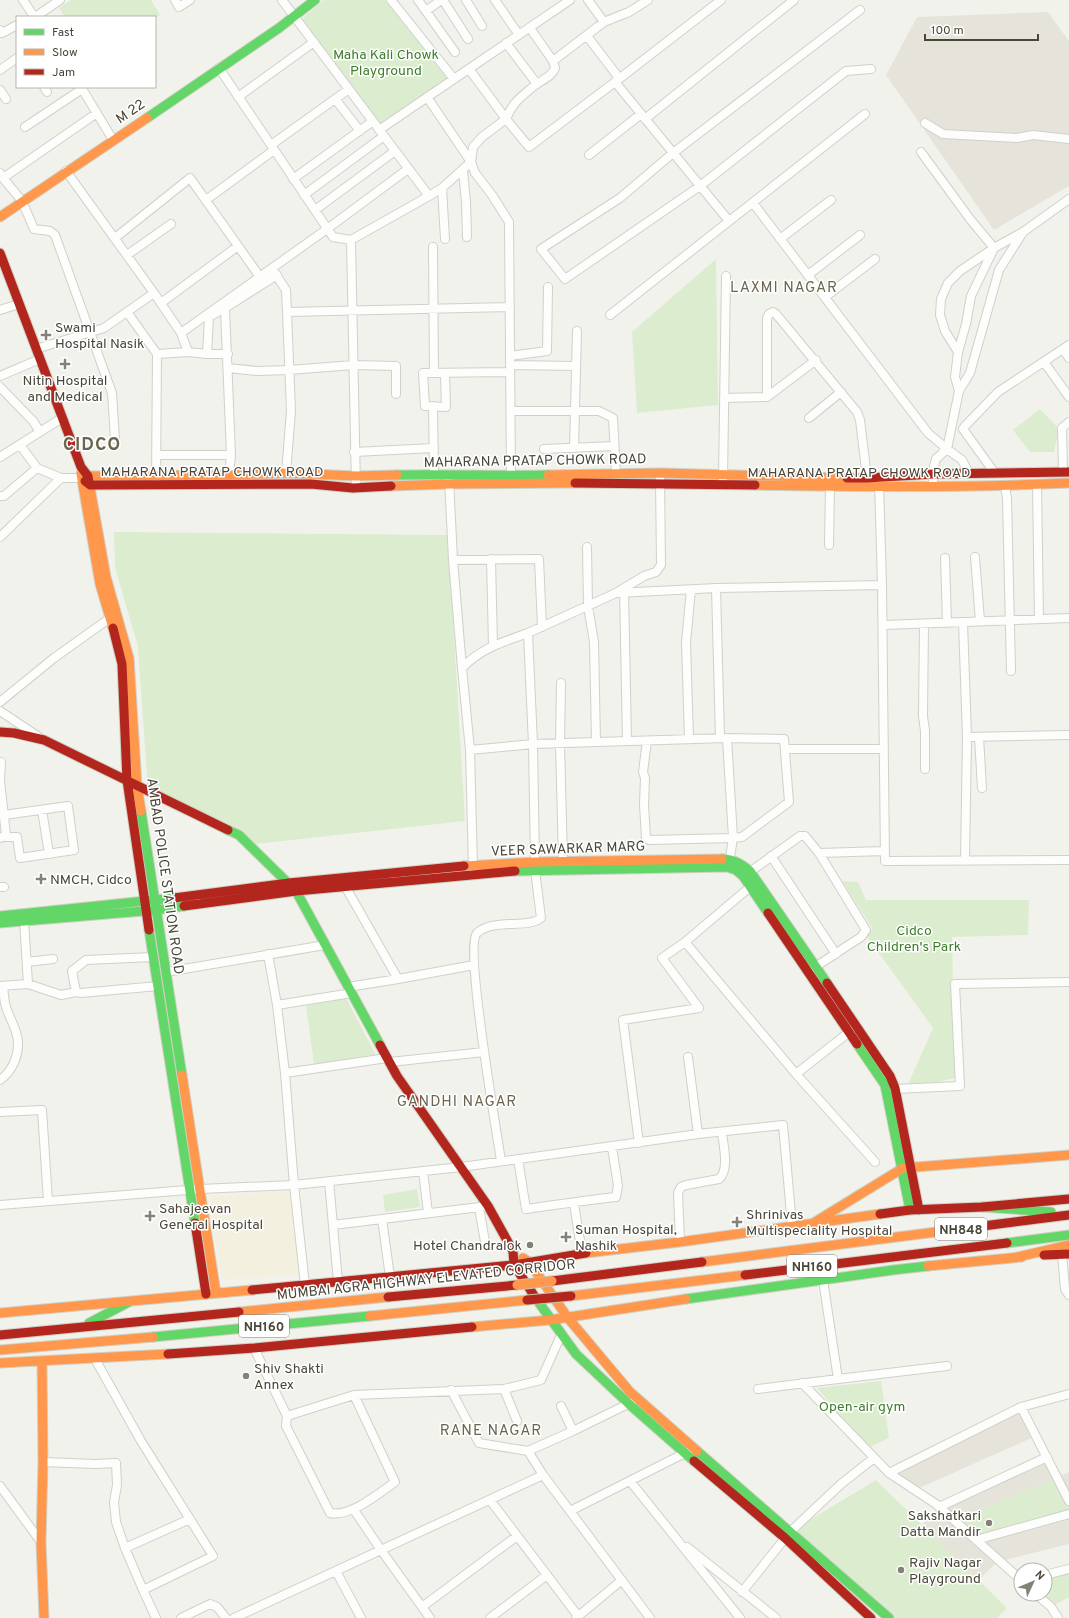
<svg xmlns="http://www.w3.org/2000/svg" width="1069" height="1618" font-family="Overpass,sans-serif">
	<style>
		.residential { fill: #e6e4da }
		.commercial { fill: #f4f0e0 }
		.green { fill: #dbedce }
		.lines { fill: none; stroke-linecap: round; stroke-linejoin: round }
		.street-casing { stroke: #d0d0cb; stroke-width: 10 }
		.fast-casing { stroke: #d1d0c4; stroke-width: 11 }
		.slow-casing { stroke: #d1d0c4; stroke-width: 11 }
		.jam-casing { stroke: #d1d0c4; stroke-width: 11 }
		.street { stroke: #fdfdfc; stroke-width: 8 }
		.fast { stroke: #63d668; stroke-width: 9 }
		.slow { stroke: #ff974d; stroke-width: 9 }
		.jam { stroke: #b3261e; stroke-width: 9 }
		.slow-bridge-casing { stroke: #cac3a8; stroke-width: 11; stroke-linecap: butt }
		.jam-bridge-casing { stroke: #cac3a8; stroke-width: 11; stroke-linecap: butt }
		.slow-bridge { stroke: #ff974d; stroke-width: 9 }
		.jam-bridge { stroke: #b3261e; stroke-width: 9 }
		.poi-dot { fill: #848277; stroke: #fff; stroke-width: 1.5 }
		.labels { text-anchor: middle; stroke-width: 3; stroke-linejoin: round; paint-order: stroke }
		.shield { fill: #fff; stroke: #807d74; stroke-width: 1 }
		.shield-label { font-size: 13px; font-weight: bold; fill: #494538 }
		.park-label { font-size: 14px; fill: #3d7c2b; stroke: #fff }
		.street-label { font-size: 14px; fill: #494538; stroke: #fff }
		.poi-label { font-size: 14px; fill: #494538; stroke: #fff; text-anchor: start }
		.neighbourhood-label { font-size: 15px; letter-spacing: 1px; fill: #6c654f; stroke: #fff }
		.district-label { font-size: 18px; font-weight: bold; letter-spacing: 1px; fill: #6c654f; stroke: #fff }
	</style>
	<rect width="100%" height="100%" fill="#f2f2ed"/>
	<path class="residential" d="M1048 12 1069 41V186L994 230 886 75 917 17Z
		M1021 1407 1036 1436 915 1490 889 1473Z
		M1047 1457 1057 1477 1069 1472V1544L997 1562 976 1583 920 1527 939 1507Z"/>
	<path class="commercial" d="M291 1191 304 1274 222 1280 210 1196Z"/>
	<path class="green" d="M71 0H151L160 15 155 18 65 17 59 8Z
		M324 0H385L449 80 381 125 302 19Z
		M716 259 718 405 637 413 632 332Z
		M1040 409 1059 429 1054 452H1030L1013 430Z
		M114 532 448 535 465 821 255 844 240 829 198 810 148 790 138 647 115 567Z
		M842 881 858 882 866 900H1029L1028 935 952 937 955 1078 906 1089 933 1028 865 934 873 929Z
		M346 998 376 1055 314 1064 306 1006Z
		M417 1189 420 1207 385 1212 383 1195Z
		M881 1381 889 1438 868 1448 817 1388Z
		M1057 1477 1069 1501V1514L976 1540 955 1521Z
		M876 1480 1007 1608 997 1618H889L790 1532Z
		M1069 1569V1597L1051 1607 1036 1594H1045V1575Z"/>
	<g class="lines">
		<g class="street-casing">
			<path id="street" d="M23 0 33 15
				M175 0 179 7 190 0
				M282 0 429 196 351 240 356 488
				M391 0 454 79
				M418 0 455 52
				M443 0 468 39
				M466 0 482 26
				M495 0 519 35
				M588 0 604 22
				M860 10 673 153 620 198 541 249 565 279 700 186 846 71 871 69
				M426 11 441 0
				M35 17 60 0
				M0 30 2 33 17 25
				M587 36 619 78
				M506 43 537 84
				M553 61 604 22 629 12 648 0
				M219 68 333 237 351 240
				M469 69 506 119
				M0 70 17 58
				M615 82 721 0
				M44 87 47 92
				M81 87 113 140
				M0 90 6 99
				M238 97 314 42
				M427 97 471 162
				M335 99 360 131
				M506 119C512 103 521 97 534 86 541 80 552 77 555 68L553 61 530 28
				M645 119 794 0
				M925 123 943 134 1017 138 1033 135 1069 139
				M25 127 82 89
				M379 130 570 0
				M271 145 349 89
				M921 152 970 219 994 248 971 296 966 324 958 352
				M589 155 641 114
				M471 162 473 147 482 137 506 119 529 147 615 82 729 221
				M463 171 466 202 467 237
				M0 173 3 178 97 113
				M3 178 22 201 34 229 50 231 55 235 112 393 115 439
				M293 179 373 121
				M442 188 445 239
				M304 195 384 136
				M429 196 442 188 471 162 475 173 492 195 509 222 511 480
				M206 200 274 150
				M753 203 928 433 947 449 962 460 969 473
				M315 210 395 151
				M115 238 190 178 260 277
				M780 239 831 200
				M433 247 434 373
				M127 255 171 224
				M274 272 286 290 287 312
				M808 275 860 235
				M154 293 181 333 327 229 408 169
				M825 297 875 259
				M161 303 238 246
				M225 308 231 455 229 475
				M0 310 19 304
				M127 312 157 354
				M610 315 865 114
				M36 349 104 328 154 293 66 171
				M1063 349 1069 358
				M188 352 207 354 209 317 225 308 277 275
				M207 354H228
				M510 356 547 351 548 287
				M1044 362 1069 397
				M510 365 576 366
				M228 368 257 371 289 370 353 365 396 366V394
				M445 374 446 407 425 406 423 373 510 372
				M0 376 40 359
				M0 387 33 421 40 432
				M959 391 970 373 999 270 1023 232
				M767 397V318L769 314 773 312 776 314 857 412 860 420 867 478
				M724 398 767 397 816 360
				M433 406 434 475
				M511 411H599L613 418 616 473
				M809 418 841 392
				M1062 428 1063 472
				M1062 428 1069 422
				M20 445 37 468
				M574 448 577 331
				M544 449 614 446
				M354 452 434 448
				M157 455H231
				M0 457 62 418
				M994 472 963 429 965 426 998 392 1069 345
				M286 473 291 411 287 312 510 307
				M449 479 453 560 462 668
				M723 479 726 276
				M156 481 157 354 188 352 181 333
				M879 482 882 585 885 861 1069 860
				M1037 484 1039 619
				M1005 486 1007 498 1011 671
				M933 487V470L936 459 947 449 959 391 955 377 958 352 945 331 940 315 941 299 948 283 960 271 994 248 1023 232 1069 199
				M0 496H4L37 468 61 478H81
				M0 537 61 478
				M829 545 830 487
				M587 547 588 606 594 642 596 742
				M975 557 980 621
				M945 558 947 623
				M491 559 493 646
				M453 560 539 559 542 627
				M624 588 627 741
				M716 588 720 738
				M617 593 716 588 882 585
				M963 622 967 737 1069 735
				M924 624 923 716 925 731V769
				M883 625 1069 618
				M561 683 560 744 563 861
				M0 702 54 658 110 618
				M0 711 39 737
				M979 737 982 788
				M689 739 686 642 691 590
				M647 741 643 772 645 778 644 805 646 838 649 840 733 838 727 738
				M785 749H884
				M470 750 462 668C481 648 503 642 528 633
				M0 781 6 835 0 838
				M0 781 1 762
				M42 810 49 854
				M3 837H17L20 858 74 850 68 806 4 815
				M819 853 885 851
				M771 856 836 954
				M965 861 967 737
				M535 862 533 744 528 633 616 593 644 576 656 572 661 565 660 478
				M473 869 470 750 533 744 727 738 784 739 789 802 742 837 733 838 729 864
				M747 874 800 836H805L819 853 866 930 861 937 812 969
				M345 886 398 979 474 965
				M0 887H4
				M750 887 685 942 796 1074 875 1162
				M268 954 277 1005 352 993
				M27 962 53 959
				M166 972 325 945
				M28 984 61 995 76 992 81 993 158 986
				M0 986 28 984 24 920
				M348 987 398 979
				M76 992 72 971 86 960 153 957
				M277 1005 285 1073 387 1058
				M688 1057 698 1134
				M390 1062 484 1052
				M285 1073 294 1185 305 1285
				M796 1074 853 1029
				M0 1080C13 1071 21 1052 17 1036 15 1026 9 1017 6 1007 4 1001 4 993 3 986
				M895 1089 960 1086 955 984 1069 982
				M0 1112 42 1110 48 1201
				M639 1143 623 1020 699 1008 662 958 685 942
				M518 1159 526 1209C556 1205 586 1200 616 1197L618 1186 612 1147
				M501 1161C497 1133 464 946 477 933 493 918 528 929 541 918L535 870
				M423 1171 428 1213
				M329 1181 338 1282
				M574 1204 582 1253
				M0 1205 200 1189 294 1185 461 1167 698 1134 783 1125 792 1225
				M479 1207 485 1242
				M382 1219 390 1277
				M333 1225 488 1206
				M680 1242 678 1193 681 1187 686 1185 719 1179C730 1169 723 1145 722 1132
				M1062 1254 1065 1289 1069 1295
				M254 1348 287 1416 354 1395 504 1389 541 1380 561 1335
				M95 1359 141 1441 213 1556 143 1590 125 1548 190 1519
				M838 1379 947 1366
				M802 1383 889 1473
				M504 1389 517 1421
				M758 1389 838 1379 823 1280
				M451 1390 479 1443 528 1451 573 1431 632 1402
				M561 1406 573 1431
				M1021 1407 1069 1501
				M287 1416 286 1426 330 1513C351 1517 378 1494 395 1482L354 1395
				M528 1451 543 1475 650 1618
				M43 1462 95 1464 116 1463 117 1485 114 1502 116 1522 125 1548
				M630 1481 740 1618
				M0 1486 41 1542
				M490 1500 578 1616
				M939 1507 1047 1457
				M354 1510 381 1550 430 1618
				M570 1511 689 1451
				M976 1540 1069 1514
				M687 1547 776 1618
				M336 1571 361 1618
				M1045 1575 1069 1569
				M1021 1580 936 1504 889 1473 1021 1407 1069 1394
				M143 1590 156 1618
				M742 1592 790 1532 841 1484 874 1458
				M1036 1594 1051 1607 1058 1618
				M422 1607 517 1536
				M181 1618 210 1604 217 1607 226 1618
				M234 1618 543 1475
				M490 1618 547 1575
				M576 1618 622 1580"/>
		</g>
		<g class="fast-casing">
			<path id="fast" d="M147 118 279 28 315 0
				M397 475C447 474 497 476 548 475
				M141 811 182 1075
				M228 830 239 835 296 891 380 1045
				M722 859C734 859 741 864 750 871L827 983
				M515 871 727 867 736 870 743 876 768 913
				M0 916 174 898
				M0 923 156 910 184 906
				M149 930 195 1223
				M857 1044 885 1085 910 1210
				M982 1207 1051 1212
				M1007 1243 1069 1235
				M686 1299 893 1270 928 1266
				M537 1300 576 1354 629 1404 694 1461
				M89 1323 129 1302
				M153 1337 370 1316
				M697 1451 889 1618"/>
		</g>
		<g class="slow-casing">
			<path id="slow" d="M0 217 147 118
				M81 474 100 584 113 628
				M548 475 660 473 847 478
				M82 478 88 476 229 475 286 473 356 476 397 475
				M89 482 106 577 129 658 137 786 141 811
				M755 485C860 487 964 488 1069 483
				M391 486 450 484 575 483
				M464 866 535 862 722 859
				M182 1075 216 1293
				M815 1222 903 1168 1069 1155
				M586 1253 680 1242 880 1214
				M523 1258 529 1262 568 1318 630 1392 697 1451
				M1013 1258 1069 1245
				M702 1262 944 1231
				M928 1266 1022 1257
				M571 1296 745 1275
				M239 1312 388 1297
				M0 1313 252 1290
				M370 1316 527 1300
				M472 1327 550 1320 686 1299
				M0 1350 153 1337
				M42 1361 43 1462 41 1542 44 1618
				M0 1363 168 1354"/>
		</g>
		<g class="jam-casing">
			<path id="jam" d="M0 253 81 467 88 476 89 482
				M847 478H867L933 474 1069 472
				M85 481 90 485 311 484 353 488 391 486
				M575 483 755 485
				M113 628 122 664 127 780 149 930
				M0 732 14 733 44 740 228 830
				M174 898 289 883 464 866
				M184 906 296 891 515 871
				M768 913 857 1044
				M827 983 890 1076 895 1088 919 1210
				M380 1045 397 1076 488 1206 513 1251 514 1265 537 1300
				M880 1214 910 1210 982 1207 1069 1199
				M195 1223 206 1294
				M944 1231 1069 1215
				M1044 1255 1069 1254
				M745 1275 1007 1243
				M552 1281 702 1262
				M252 1290 514 1265 586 1253
				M388 1297 517 1285
				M0 1335 239 1312
				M168 1354 254 1348 472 1327
				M694 1461 785 1538 871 1618"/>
		</g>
		<use href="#street" class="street"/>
		<use href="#fast" class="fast"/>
		<use href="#slow" class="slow"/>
		<use href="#jam" class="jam"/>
		<g class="slow-bridge-casing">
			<path id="slow-bridge" d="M517 1285 552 1281"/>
		</g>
		<g class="jam-bridge-casing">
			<path id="jam-bridge" d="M527 1300 571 1296"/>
		</g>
		<use href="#slow-bridge" class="slow-bridge"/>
		<use href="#jam-bridge" class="jam-bridge"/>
	</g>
	<g class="poi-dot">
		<path d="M44 329h4v4h4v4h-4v4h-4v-4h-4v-4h4z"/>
		<path d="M63 358h4v4h4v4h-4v4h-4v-4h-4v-4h4z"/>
		<path d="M39 873h4v4h4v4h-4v4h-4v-4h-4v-4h4z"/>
		<path d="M148 1210h4v4h4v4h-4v4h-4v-4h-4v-4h4z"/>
		<path d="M735 1216h4v4h4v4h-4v4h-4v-4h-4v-4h4z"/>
		<path d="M564 1231h4v4h4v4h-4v4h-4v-4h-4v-4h4z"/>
		<circle cx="530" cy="1245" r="4"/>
		<circle cx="246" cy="1376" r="4"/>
		<circle cx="989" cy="1523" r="4"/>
		<circle cx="901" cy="1570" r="4"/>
	</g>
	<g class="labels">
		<g class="shield">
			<rect x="935" y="1218" width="52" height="22" rx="3"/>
			<rect x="787" y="1255" width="50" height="22" rx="3"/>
			<rect x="239" y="1315" width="50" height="22" rx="3"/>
		</g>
		<g class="shield-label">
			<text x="961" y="1234">NH848</text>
			<text x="812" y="1271">NH160</text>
			<text x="264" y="1331">NH160</text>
		</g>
		<g class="park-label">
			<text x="386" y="59">Maha Kali Chowk<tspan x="386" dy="16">Playground</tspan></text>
			<text x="914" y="935">Cidco<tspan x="914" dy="16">Children's Park</tspan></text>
			<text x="862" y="1411">Open-air gym</text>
		</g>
		<g class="street-label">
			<text transform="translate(130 111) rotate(-34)" y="5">M 22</text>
			<text transform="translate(535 460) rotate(-1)" y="5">MAHARANA PRATAP CHOWK ROAD</text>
			<text x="212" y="476">MAHARANA PRATAP CHOWK ROAD</text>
			<text x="859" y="477">MAHARANA PRATAP CHOWK ROAD</text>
			<text transform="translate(568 848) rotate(-2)" y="5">VEER SAWARKAR MARG</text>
			<text transform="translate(166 876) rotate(82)" y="5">AMBAD POLICE STATION ROAD</text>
			<text transform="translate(426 1279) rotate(-6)" y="5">MUMBAI AGRA HIGHWAY ELEVATED CORRIDOR</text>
		</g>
		<g class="poi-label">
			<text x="55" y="332">Swami<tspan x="55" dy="16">Hospital Nasik</tspan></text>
			<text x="65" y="385" text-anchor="middle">Nitin Hospital<tspan x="65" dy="16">and Medical</tspan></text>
			<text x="50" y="884">NMCH, Cidco</text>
			<text x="159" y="1213">Sahajeevan<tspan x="159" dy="16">General Hospital</tspan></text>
			<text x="746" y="1219">Shrinivas<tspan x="746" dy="16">Multispeciality Hospital</tspan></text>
			<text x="575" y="1234">Suman Hospital,<tspan x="575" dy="16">Nashik</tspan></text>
			<text x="522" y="1250" text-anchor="end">Hotel Chandralok</text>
			<text x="254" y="1373">Shiv Shakti<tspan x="254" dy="16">Annex</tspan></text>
			<text x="981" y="1520" text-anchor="end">Sakshatkari<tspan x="981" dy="16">Datta Mandir</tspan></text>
			<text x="909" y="1567">Rajiv Nagar<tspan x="909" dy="16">Playground</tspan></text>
		</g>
		<g class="neighbourhood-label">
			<text x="784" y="292">LAXMI NAGAR</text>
			<text x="457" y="1106">GANDHI NAGAR</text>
			<text x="491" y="1435">RANE NAGAR</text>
		</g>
		<g class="district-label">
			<text x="92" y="450">CIDCO</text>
		</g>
	</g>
	<rect x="16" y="16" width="140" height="72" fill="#ffffff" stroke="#b6b5af"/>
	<rect x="24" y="29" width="20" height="6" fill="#63d668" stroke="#b6b5af"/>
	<text x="52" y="36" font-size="12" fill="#494538">Fast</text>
	<rect x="24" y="49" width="20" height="6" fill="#ff974d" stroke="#b6b5af"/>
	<text x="52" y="56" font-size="12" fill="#494538">Slow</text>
	<rect x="24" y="69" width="20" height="6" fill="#b3261e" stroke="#b6b5af"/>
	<text x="52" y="76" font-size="12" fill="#494538">Jam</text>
	<g transform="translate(1033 1582) rotate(46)"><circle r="19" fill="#ffffff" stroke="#b6b5af"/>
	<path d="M0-3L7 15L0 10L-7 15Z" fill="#848277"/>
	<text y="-6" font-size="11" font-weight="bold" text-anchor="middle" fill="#494538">N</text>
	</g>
	<path d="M925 34v6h113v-6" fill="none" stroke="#494538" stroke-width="2"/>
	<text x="931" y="34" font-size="12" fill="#494538" stroke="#ffffff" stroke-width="3" paint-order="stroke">100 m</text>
</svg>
